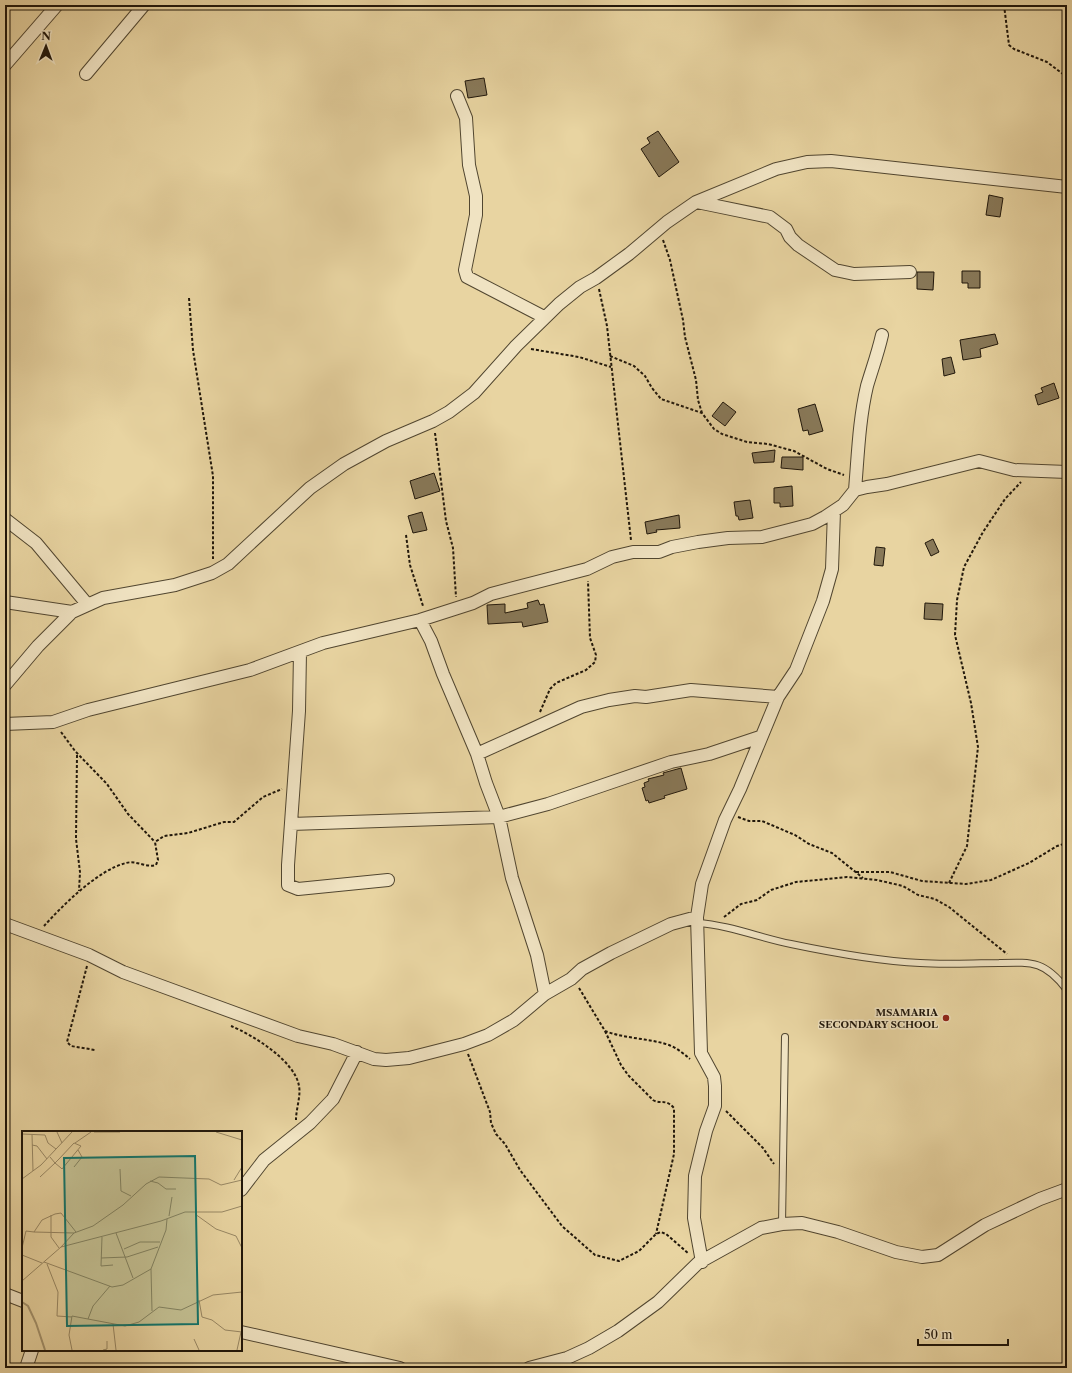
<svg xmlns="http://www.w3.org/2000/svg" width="1072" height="1373" font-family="'Libre Caslon Text',serif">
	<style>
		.building { fill: #887959; stroke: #1f160a }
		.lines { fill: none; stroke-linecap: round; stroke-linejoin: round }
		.service-casing { stroke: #514630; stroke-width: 8 }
		.minor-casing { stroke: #514630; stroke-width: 14 }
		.path { stroke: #1f160a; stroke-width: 2; stroke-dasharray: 3 2; stroke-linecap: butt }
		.service { stroke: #f0e3c2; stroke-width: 6 }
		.minor { stroke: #f0e3c2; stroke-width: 12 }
		.poi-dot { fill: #8f2418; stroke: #f0e3c2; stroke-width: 1.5 }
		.labels { text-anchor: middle; stroke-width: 3; stroke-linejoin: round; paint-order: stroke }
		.poi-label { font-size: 10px; font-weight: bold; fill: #1f160a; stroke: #f0e3c2; text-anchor: end }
		.inset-river { fill: none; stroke: #a4936e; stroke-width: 2 }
		.inset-road { fill: none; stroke: #988865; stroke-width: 1 }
		.view { fill: #0f766e; fill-opacity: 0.15; stroke: #0f766e; stroke-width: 2 }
		.inset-edge { fill: none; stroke: #1f160a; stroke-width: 2 }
	</style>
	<rect width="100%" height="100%" fill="#e8d4a1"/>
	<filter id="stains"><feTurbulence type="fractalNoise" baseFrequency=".005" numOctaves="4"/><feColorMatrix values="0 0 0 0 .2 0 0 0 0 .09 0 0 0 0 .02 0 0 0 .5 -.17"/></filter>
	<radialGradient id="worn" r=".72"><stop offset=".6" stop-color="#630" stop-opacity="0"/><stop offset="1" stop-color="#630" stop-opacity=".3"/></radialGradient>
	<path class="building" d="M484 78 487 95 468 98 465 81Z
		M658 131 679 162 659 177 641 149 650 143 647 138Z
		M989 195 1003 198 1000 217 986 215Z
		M962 271H980V288H968V283H962Z
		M917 272H934L933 290 917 289Z
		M995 334 998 344 980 349 981 357 963 360 960 340Z
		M951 357 955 373 944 376 942 359Z
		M1054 383 1059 398 1038 405 1035 395 1043 392 1041 388Z
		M723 402 736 412 725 426 712 416Z
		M815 404 823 431 809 435 808 430 803 431 798 409Z
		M775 450 774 462 754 463 752 453Z
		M782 457H803V470L781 468Z
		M434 473 440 491 415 499 410 481Z
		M792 486 793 506 780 507V503H774V488Z
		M750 500 753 518 739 520 738 516H736L734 502Z
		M422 512 427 530 413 533 408 516Z
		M679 515 680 528 656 530 657 532 647 534 645 522Z
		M933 539 939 552 931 556 925 543Z
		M876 547 885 548 883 566 874 565Z
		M538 600 540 605 544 604 548 622 523 627 522 622 488 624 487 605 505 604V613L528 608 527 603Z
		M925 603 943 604 942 620 924 619Z
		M681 768 687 789 664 796 665 798 649 803 648 800 646 801 642 788 645 787 644 783 649 781 648 779 664 775 663 773Z"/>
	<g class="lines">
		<g class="service-casing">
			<path id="service" d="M697 923C730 925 760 938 791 944 834 953 877 961 920 963 946 965 973 963 999 963 1033 962 1045 961 1067 990
				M782 1224 785 1037"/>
		</g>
		<g class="minor-casing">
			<path id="minor" d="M5 65 57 5
				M86 74 144 5
				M457 96 466 118 469 165 476 196V215L465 270 467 277 544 317
				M697 202 770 217 786 229 790 237 798 245 835 270 854 274 910 272
				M855 490C858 455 859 420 867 386 872 369 878 353 882 335
				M5 519 36 543 87 604
				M5 602 72 612
				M420 620 431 641 443 674 477 754 486 783 499 817 512 878 537 955 545 994
				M300 652 299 711 288 865V885L298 889 388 880
				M5 685 38 646 72 612 103 598 175 585 212 573 228 564 310 488 344 464 386 441 433 421 449 412 474 393 516 346 559 304 580 287 596 278 629 254 667 222 696 202 776 169 807 162 831 161 1067 187
				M5 724 53 722 88 710 250 670 323 643 420 620 473 603 491 594 587 569 612 557 633 552H659L672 547 698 542 728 538 762 537 789 530 812 524 825 517 843 505 855 490 867 487 887 484 979 461 1014 470 1067 472
				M477 754 581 707 609 700 635 696 646 697 691 690 778 697
				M291 824 499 817 548 804 671 762 709 754 760 737
				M697 917 701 1053 714 1077 715 1086V1106L706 1131 695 1176 694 1218 702 1262
				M5 924 89 955 123 972 298 1036 333 1044 374 1059 386 1060 409 1058 464 1044 488 1035 514 1020 545 994 571 979 582 969 611 953 671 924 697 917 702 884 725 820 740 789 778 697 796 670 823 601 832 569 834 511
				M241 1190 264 1160 310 1123 333 1099 357 1052
				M5 1294 23 1301
				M241 1332 400 1368
				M26 1368 32 1350
				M529 1368 567 1358 589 1348 618 1331 658 1302 698 1263 761 1228 782 1224 802 1223 838 1232 896 1252 922 1257 938 1255 985 1225 1040 1199 1067 1189"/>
		</g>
		<path class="path" d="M1004 5 1009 45 1014 49 1047 62 1067 77
			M663 240 670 260 683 320 685 337 696 380 698 400 702 413
			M599 289 607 326 631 540
			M189 298 193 350 213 476V559
			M531 349 579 357 611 367
			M610 356 634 366 645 376 652 388 661 399 702 413 714 429 722 434 747 442 768 444 794 451 827 469 844 475
			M435 433 446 521 453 548 456 597
			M406 535 410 565 423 606
			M540 712 550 689 556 683 586 670 595 662 596 655 590 638 588 581
			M61 732 75 751 107 784 128 814 155 842
			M77 755 76 839 80 872 79 891
			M738 817 749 821H762L795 835 809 844 832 853 863 878
			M856 872H890L922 881 966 884 991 880 1029 863 1057 846 1067 843
			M949 883 967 846 978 747 971 703 955 635 957 600 964 567 983 532 1005 499 1021 482
			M724 917 741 904 757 900 771 890 796 882 847 877 877 880 903 886 918 895 935 899 949 907 1007 954
			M44 926C63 905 98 870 126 863 136 860 146 868 156 865L158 860 155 842 164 836 188 833 224 822H234L263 797 282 789
			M87 966 67 1042 71 1046 95 1050
			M579 988 605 1031C626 1039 648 1038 669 1045 677 1048 684 1054 690 1059
			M231 1026C253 1035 295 1061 299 1086 301 1096 296 1109 296 1120
			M605 1031 621 1065 628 1075 653 1100C661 1105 665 1098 674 1108V1154L656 1234
			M468 1054 490 1112 491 1123 496 1134 505 1144 520 1170 562 1226 595 1255 619 1261 639 1251 656 1234 661 1232 666 1234 688 1253
			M726 1111 763 1148 774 1164"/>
		<use href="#service" class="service"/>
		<use href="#minor" class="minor"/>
	</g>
	<circle class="poi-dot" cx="946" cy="1018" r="4"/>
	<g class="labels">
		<g class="poi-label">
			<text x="938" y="1016">MSAMARIA<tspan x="938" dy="12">SECONDARY SCHOOL</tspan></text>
		</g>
	</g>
	<g transform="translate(22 1131)">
		<rect width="220" height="220" fill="#e8d4a1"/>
		<path class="inset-river" d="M0 171 6 175 14 192 23 219"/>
		<path class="inset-road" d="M35 1 40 12M72 1H98M194 1 220 9M0 3 23 4 26 12 34 18M10 3 11 40M53 12 69 1M10 14 15 15 25 28M52 36 60 26 56 19M98 38 99 60 109 65M18 46 33 32 37 28 52 12 59 15 40 38 39 37 33 32 28 26M0 48 19 34 50 1M212 49 220 36M128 50 136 52 144 58H154M173 83 194 98 214 105 220 117M29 84V106L37 117M147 85 150 66M12 101 52 102M94 102 111 147M80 106 79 135 91 134M39 116 52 102 71 95 101 74 124 53 137 46 187 48 199 54 220 49M0 117 4 100 12 101 20 89 33 83 39 82 54 101M102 118 118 111H138M0 124 20 132M79 127 105 126 136 116M22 131 90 156 101 154 129 138 144 99 145 88M25 133 36 161 35 185 50 186M129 138 130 180M0 150 39 116 139 90 163 81H200L220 75M177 169 180 186 190 189 203 199 220 201M66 188 71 175 88 155M91 193 94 219M172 208 177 219M50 219 47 204 50 185 103 195 117 191 137 176 159 179 191 164 220 161M81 219 85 218V210M215 219 219 201"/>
		<path class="view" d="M173 25 176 193 45 195 42 27Z"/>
		<rect width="220" height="220" class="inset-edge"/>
	</g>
	<rect width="1072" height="1373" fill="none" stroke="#e8d4a1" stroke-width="20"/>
	<rect x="6" y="6" width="1060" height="1361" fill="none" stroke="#1f160a" stroke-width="2"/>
	<rect x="10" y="10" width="1052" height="1353" fill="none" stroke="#1f160a"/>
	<g transform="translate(46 46) rotate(1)" stroke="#f0e3c2" stroke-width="3" paint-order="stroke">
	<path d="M0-3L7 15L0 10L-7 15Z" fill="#1f160a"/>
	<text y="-6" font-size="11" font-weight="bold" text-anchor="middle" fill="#1f160a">N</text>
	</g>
	<path d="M918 1339v6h90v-6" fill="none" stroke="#1f160a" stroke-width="2"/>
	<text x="924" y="1339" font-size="12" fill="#1f160a" stroke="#f0e3c2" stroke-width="3" paint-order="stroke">50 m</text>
	<rect width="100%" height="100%" filter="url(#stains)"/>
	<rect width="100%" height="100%" fill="url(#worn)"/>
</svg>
